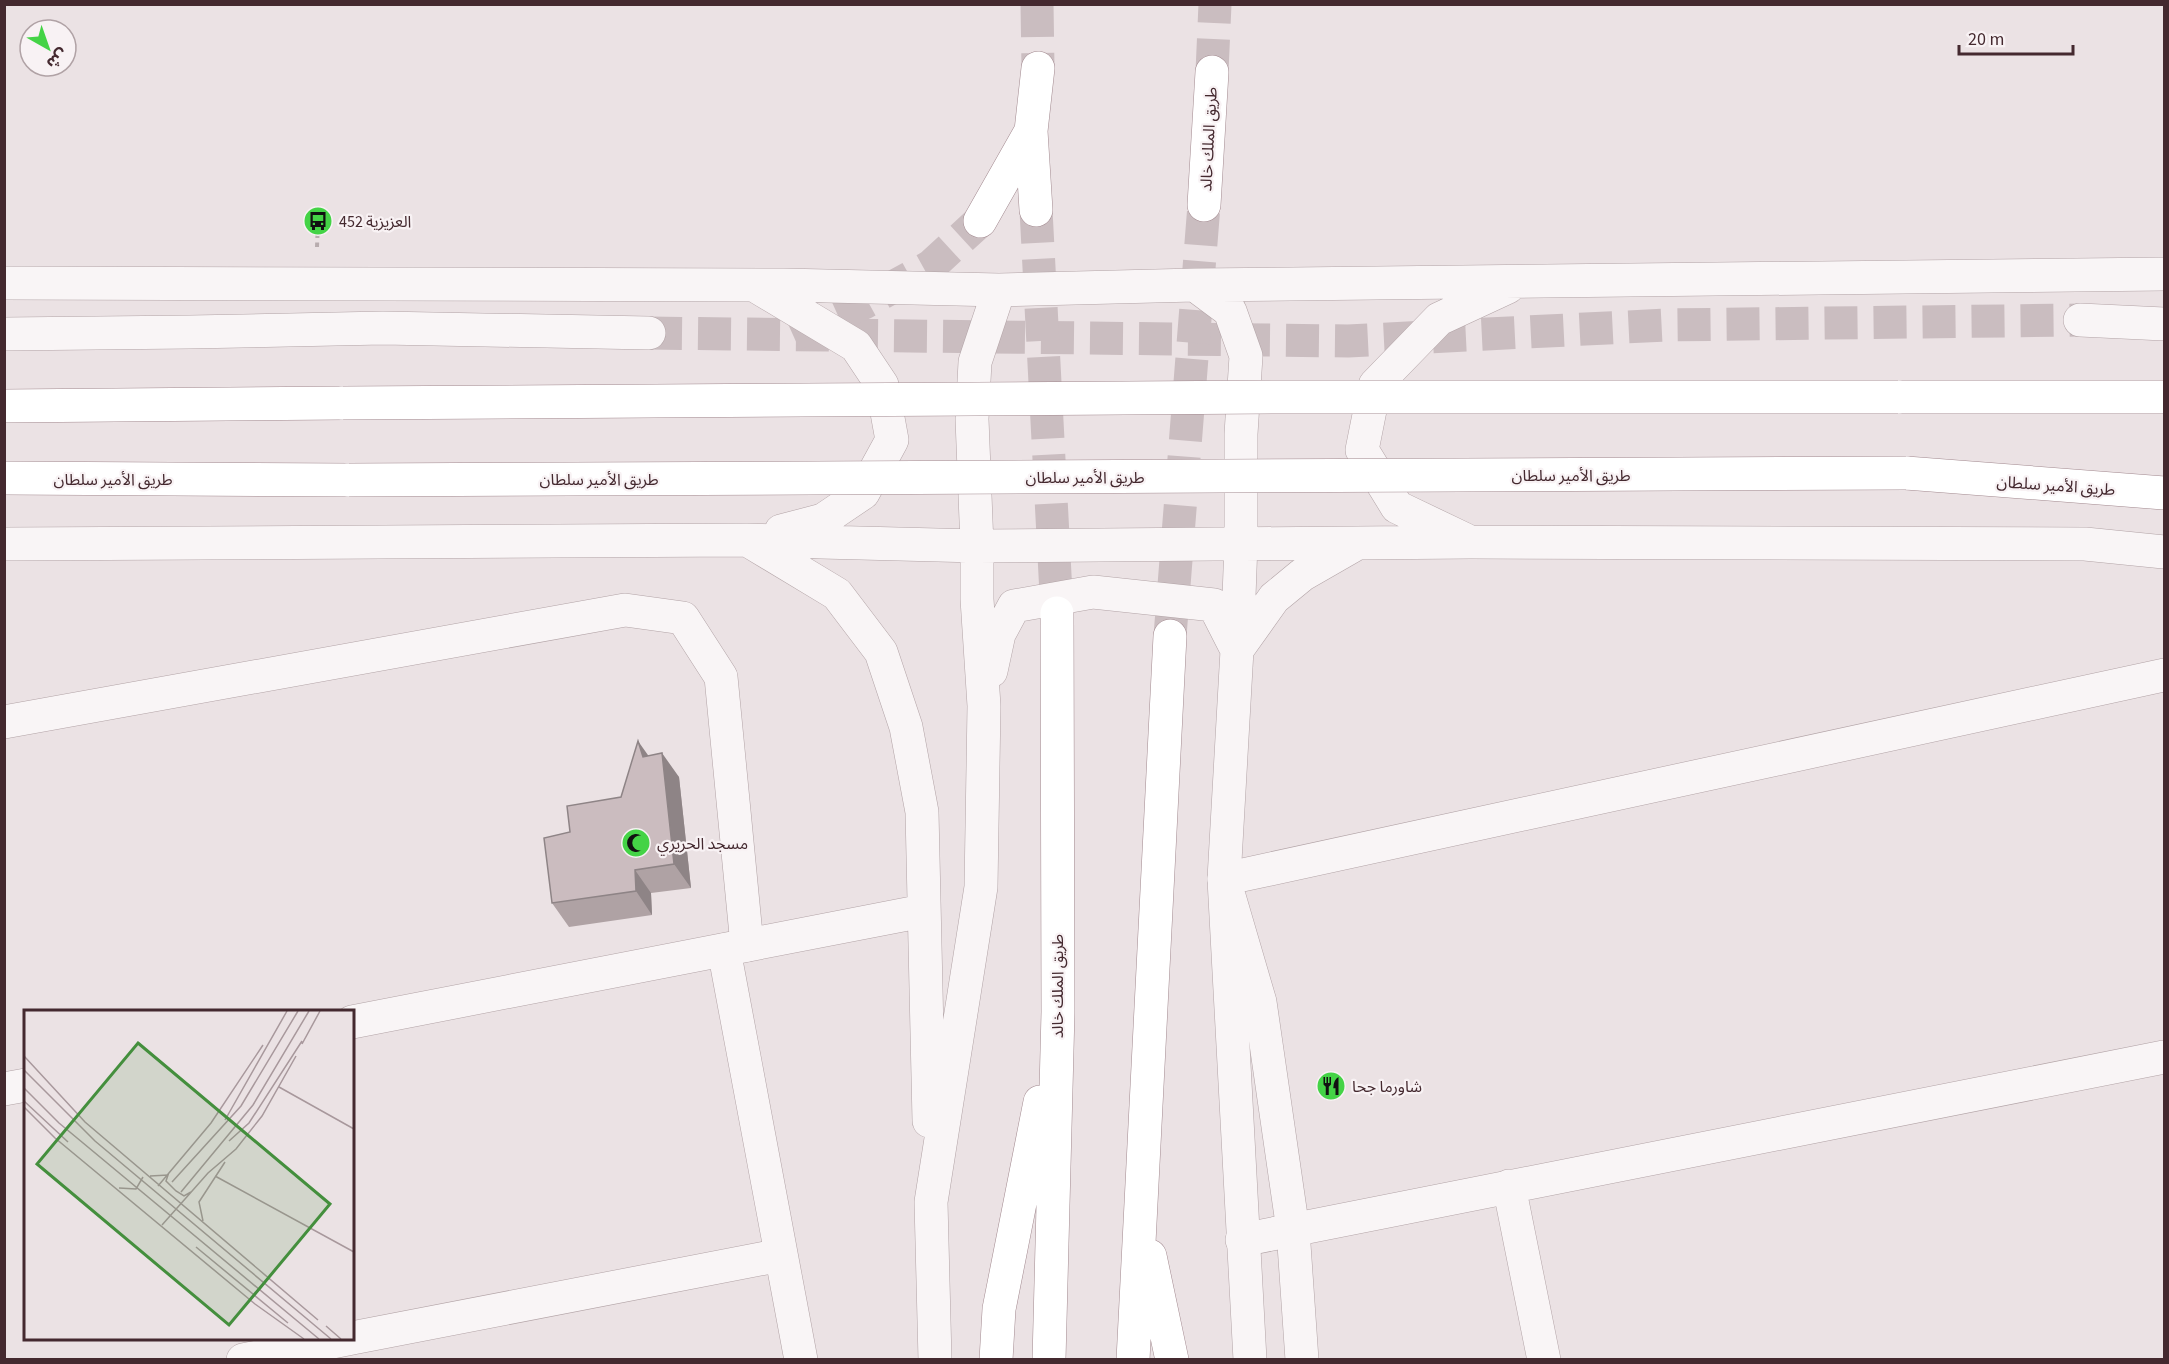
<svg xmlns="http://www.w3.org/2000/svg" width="2169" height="1364" font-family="'Source Sans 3','Noto Sans Arabic',sans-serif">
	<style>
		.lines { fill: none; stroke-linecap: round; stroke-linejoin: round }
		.tertiary-tunnel { stroke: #cabdc0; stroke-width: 33; stroke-dasharray: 33 16; stroke-linecap: butt }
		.motorway-tunnel { stroke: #cabdc0; stroke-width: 33; stroke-dasharray: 33 16; stroke-linecap: butt }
		.minor-casing { stroke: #b2a3a6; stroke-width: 34 }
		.tertiary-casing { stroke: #b2a3a6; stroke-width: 34 }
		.motorway-casing { stroke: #a2898f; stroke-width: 34 }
		.path { stroke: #b8acae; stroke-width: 4; stroke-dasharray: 4.5 4.5; stroke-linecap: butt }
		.minor { stroke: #f9f5f6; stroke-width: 33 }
		.tertiary { stroke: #f9f5f6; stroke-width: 33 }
		.motorway { stroke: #fff; stroke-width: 33 }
		.motorway-bridge-casing { stroke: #a2898f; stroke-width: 34; stroke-linecap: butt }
		.motorway-bridge { stroke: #fff; stroke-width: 33 }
		.wall { fill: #afa2a4 }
		.shaded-wall { fill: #8e8486 }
		.building { fill: #cbbcbf; stroke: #8e8486; stroke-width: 1.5 }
		.labels { text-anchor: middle; stroke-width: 4.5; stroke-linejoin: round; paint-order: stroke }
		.street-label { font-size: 16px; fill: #44292f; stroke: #f8f2f4 }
		.poi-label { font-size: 16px; fill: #44292f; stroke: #f8f2f4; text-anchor: start }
		.inset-road { fill: none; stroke: #a8989c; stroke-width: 1.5 }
		.view { fill: #448f3d; fill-opacity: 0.15; stroke: #448f3d; stroke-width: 3 }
		.inset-edge { fill: none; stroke: #44292f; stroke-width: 3 }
	</style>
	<rect width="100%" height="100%" fill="#ebe2e4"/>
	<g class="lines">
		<path class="tertiary-tunnel" d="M649 333 1348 341 1666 325 2080 320"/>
		<path class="motorway-tunnel" d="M1037 4 1038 68
			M1212 72 1215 4
			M1036 210 1057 613
			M793 335 864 303 931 266 980 221
			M1170 636 1204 205"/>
		<g class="minor-casing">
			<path id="minor" d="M4 722 625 610 683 618 721 677 747 945
				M724 950 801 1360
				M1509 1186 1544 1360
				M1242 1240 2164 1057
				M352 1338 781 1255
				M243 1360 352 1338
				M1302 1360 1293 1230 1260 1002 1224 879 2164 675"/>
		</g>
		<g class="tertiary-casing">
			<path id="tertiary" d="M4 283 784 285 999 290 1195 285 2164 274
				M754 285 856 346 882 385 892 440 863 493 823 520 781 531
				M1195 285 1230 311 1246 356 1241 434V543L1237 650 1224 879 1250 1360
				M2080 320 2164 324
				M4 334 190 332 383 328 649 333
				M1466 540 1397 507 1362 450 1375 385 1439 319 1508 287
				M749 541 837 594 881 652 906 727 922 812 929 1121
				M4 544 747 540 977 546 1471 542 2085 544 2164 552
				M991 671 999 634 1014 606 1093 592 1214 605 1237 650 1274 598 1302 575 1356 544
				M352 1022 923 911
				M4 1089 26 1085
				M935 1360 931 1202 981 887 984 706 977 599V546L972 419 975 362 999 290"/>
		</g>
		<g class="motorway-casing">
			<path id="motorway" d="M1204 205 1212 72
				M1036 210 1031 131 1038 68
				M980 221 1031 131
				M1898 397H2164
				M4 406 343 403
				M1906 473 2164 493
				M4 478 349 480
				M1150 1256 1172 1360
				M996 1360 999 1309 1040 1102
				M1049 1360 1058 1012 1057 613
				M1133 1360 1170 636"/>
		</g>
		<path class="path" d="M317 247 318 221"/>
		<use href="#minor" class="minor"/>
		<use href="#tertiary" class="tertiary"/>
		<use href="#motorway" class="motorway"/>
		<g class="motorway-bridge-casing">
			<path id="motorway-bridge" d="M343 403 1278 397H1898
				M349 480 1906 473"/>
		</g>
		<use href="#motorway-bridge" class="motorway-bridge"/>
	</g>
	<path class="wall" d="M649 756 679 777 691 888 651 893 652 915 569 927 552 903 570 832 621 797Z"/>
	<path class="shaded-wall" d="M638 741 655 765 643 757Z
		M662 753 679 777 691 888 674 864Z
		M635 870 651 893 652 915 636 891Z"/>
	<path class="building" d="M638 741 643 757 662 753 674 864 635 870 636 891 552 903 544 838 570 832 567 806 621 797Z"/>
	<defs>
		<g id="bus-disc" transform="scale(1.5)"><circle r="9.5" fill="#44d346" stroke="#f8f2f4"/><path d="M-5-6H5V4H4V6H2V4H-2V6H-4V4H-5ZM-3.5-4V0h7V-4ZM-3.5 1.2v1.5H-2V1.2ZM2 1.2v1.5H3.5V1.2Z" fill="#111"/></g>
		<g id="mosque-disc" transform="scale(1.5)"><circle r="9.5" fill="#44d346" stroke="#f8f2f4"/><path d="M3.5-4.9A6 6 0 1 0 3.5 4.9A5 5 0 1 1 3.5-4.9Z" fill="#111"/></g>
		<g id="restaurant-disc" transform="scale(1.5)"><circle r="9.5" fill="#44d346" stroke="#f8f2f4"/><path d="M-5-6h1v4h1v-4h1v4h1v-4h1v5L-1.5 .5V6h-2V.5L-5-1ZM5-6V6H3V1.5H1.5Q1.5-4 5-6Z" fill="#111"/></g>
	</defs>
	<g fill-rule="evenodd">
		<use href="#bus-disc" x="318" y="221"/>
		<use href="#mosque-disc" x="636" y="843"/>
		<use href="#restaurant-disc" x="1331" y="1086"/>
	</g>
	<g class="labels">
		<g class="street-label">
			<text transform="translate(1208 139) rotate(-87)" y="6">طريق الملك خالد</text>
			<text x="1571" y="481">طريق الأمير سلطان</text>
			<text x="1085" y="483">طريق الأمير سلطان</text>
			<text x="113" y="485">طريق الأمير سلطان</text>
			<text x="599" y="485">طريق الأمير سلطان</text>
			<text transform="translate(2056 485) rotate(4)" y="6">طريق الأمير سلطان</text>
			<text transform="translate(1057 986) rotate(-90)" y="6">طريق الملك خالد</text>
		</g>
		<g class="poi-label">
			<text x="339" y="227">العزيزية 452</text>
			<text x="657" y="849">مسجد الحريري</text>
			<text x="1352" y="1092">شاورما جحا</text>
		</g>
	</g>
	<g transform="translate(24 1010)">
		<rect width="330" height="330" fill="#ebe2e4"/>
		<path class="inset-road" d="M278 34 296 1M0 46 61 112 294 310M0 60 71 131 307 329M255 77 330 119M0 78 35 113 295 329M0 91 44 132M0 97 31 128 231 294 280 329M201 110 263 1M205 131 225 113 278 31M126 166 144 165 142 171 152 181 160 186 167 182M191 166 330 242M148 172 217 96 274 1M134 176 187 113 239 35M95 178 112 179 119 167M157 182 229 95 285 1M179 211 175 192 201 152M138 215 184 163 212 139 238 106 272 46M172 237 264 313M302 316 317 329"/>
		<path class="view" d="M114 33 306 194 205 315 13 154Z"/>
		<rect width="330" height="330" class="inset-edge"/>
	</g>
	<rect width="2169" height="1364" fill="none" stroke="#44292f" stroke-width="12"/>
	<g transform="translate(48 48) rotate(140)"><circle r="28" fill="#f8f2f4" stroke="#b0a2a5" stroke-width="1.5"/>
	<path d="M0-4.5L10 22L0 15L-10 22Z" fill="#44d346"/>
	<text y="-9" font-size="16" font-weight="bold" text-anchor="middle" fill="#44292f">ش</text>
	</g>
	<path d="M1959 45v9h114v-9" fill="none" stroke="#44292f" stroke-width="3"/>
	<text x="1968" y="45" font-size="18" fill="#44292f" stroke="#f8f2f4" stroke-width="4.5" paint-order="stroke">20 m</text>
</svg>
